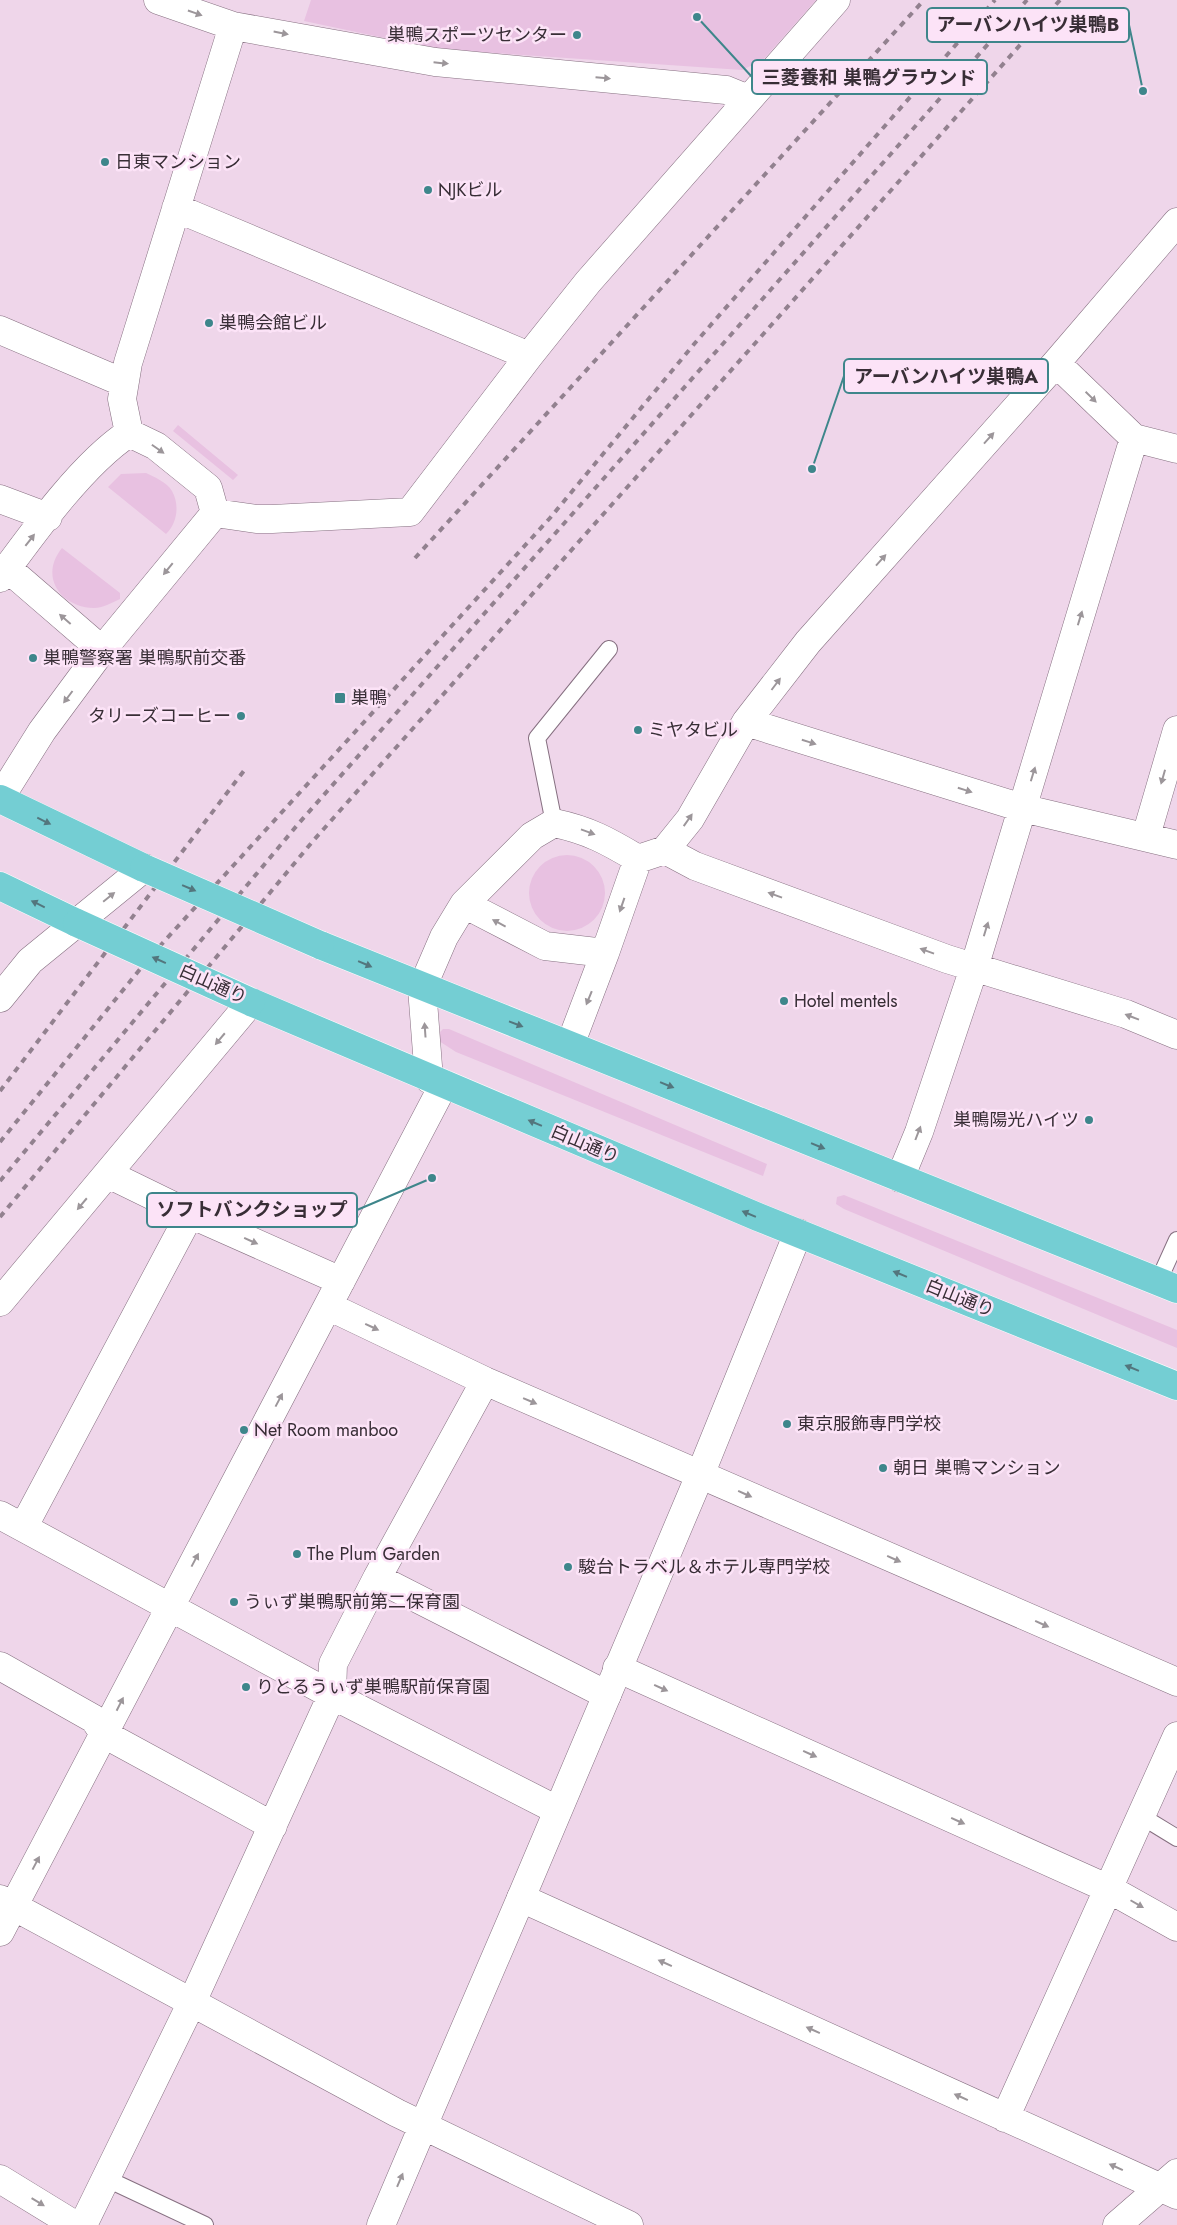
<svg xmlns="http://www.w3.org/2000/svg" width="1177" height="2225" font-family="Jost,'Noto Sans JP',sans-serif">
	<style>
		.green { fill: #e8c1e1 }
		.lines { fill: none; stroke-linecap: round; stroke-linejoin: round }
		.service-casing { stroke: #867081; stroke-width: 18 }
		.minor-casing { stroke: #867081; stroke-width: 29 }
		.tertiary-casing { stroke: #867081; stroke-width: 29 }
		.trunk-casing { stroke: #fff; stroke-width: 29 }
		.service { stroke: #fff; stroke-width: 16 }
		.minor { stroke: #fff; stroke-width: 28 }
		.tertiary { stroke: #fff; stroke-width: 28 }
		.trunk { stroke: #74ced3; stroke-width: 28 }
		.rail { stroke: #92818f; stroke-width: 4; stroke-dasharray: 6 6; stroke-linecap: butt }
		.trunk-bridge-casing { stroke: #fff; stroke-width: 29; stroke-linecap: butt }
		.trunk-bridge { stroke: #74ced3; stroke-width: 28 }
		.oneway { fill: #9c969a }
		.oneway2 { fill: #53767d }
		.poi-dot { fill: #3e868b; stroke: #fce3f7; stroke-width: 2 }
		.labels { text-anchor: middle; stroke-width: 5; stroke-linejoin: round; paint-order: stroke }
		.poi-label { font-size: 18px; fill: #382e36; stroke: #fce3f7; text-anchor: start }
		.street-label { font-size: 18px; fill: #382e36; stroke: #fce3f7 }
		.leader { fill: none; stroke: #3e868b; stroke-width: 2 }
		.callout-dot { fill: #3e868b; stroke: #fce3f7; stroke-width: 2 }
		.callout { fill: #fce3f7; stroke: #3e868b; stroke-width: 2 }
		.callout-label { font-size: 19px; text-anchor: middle; font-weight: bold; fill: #382e36 }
	</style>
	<rect width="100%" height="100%" fill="#efd6ea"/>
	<path class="green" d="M311 0H816L763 60 742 70 437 49 304 21Z
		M178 425 238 475 233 480 173 431Z
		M146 473C154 477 167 482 172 491 180 505 177 524 166 534L108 487 121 474Z
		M62 548 120 593V599C112 603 102 608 94 608 60 607 39 576 62 548Z
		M529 893a38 38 0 1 1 76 0a38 38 0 1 1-76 0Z
		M443 1029H449L767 1164 763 1176 456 1052 439 1041 438 1034Z
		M844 1195 1177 1330V1348L844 1209 836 1204 837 1197Z"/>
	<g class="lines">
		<g class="service-casing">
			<path id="service" d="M554 823 537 738 609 649
				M1158 1282 1177 1240
				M1141 1816 1177 1838
				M105 2178 205 2225"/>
		</g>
		<g class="minor-casing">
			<path id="minor" d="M158 0 233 26 435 62 726 90 748 99
				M176 208 529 356
				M0 330 124 383
				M1056 363 1134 438 1177 449
				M129 433 122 399 128 363 233 26
				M0 499 48 517
				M215 513 256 519H272L410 512 529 356 588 282 836 0
				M7 568 102 650
				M0 578C33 533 83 463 129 433L156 446 208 488 215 513 102 650 42 731 0 798
				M746 722 1022 808 1177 845
				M1146 836 1177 730
				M665 850 695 866 947 959 1126 1014 1177 1035
				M638 859 605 953 545 946 464 904 532 836 554 823C588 830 608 841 638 859L665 850 690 819 746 722 808 642 1056 363 1177 222
				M0 998 30 961 144 868
				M570 1045 605 953
				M429 1079 422 988 444 937 464 904
				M108 1174 190 1214 341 1281
				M900 1178 919 1132 974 968 1134 438
				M0 1302 251 1002
				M328 1306 485 1381 1177 1682
				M0 1515 332 1695 557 1810
				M24 1526 190 1214
				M377 1578 607 1695
				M0 1666 94 1719 104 1734 273 1826
				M617 1668 1109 1889 1177 1927
				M521 1898 1177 2195
				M0 1899 397 2113 629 2225
				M0 1932 444 1084
				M1005 2118 1177 1736
				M0 2179 75 2225
				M83 2225 192 2002 332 1695 333 1664 377 1578 485 1381
				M381 2225 423 2126"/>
		</g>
		<g class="tertiary-casing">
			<path id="tertiary" d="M423 2126 521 1898 700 1475 798 1233
				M1117 2225 1177 2173"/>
		</g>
		<g class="trunk-casing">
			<path id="trunk" d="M0 799 144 868
				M0 886 77 923
				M320 945C605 1061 891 1175 1177 1289
				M251 1002 758 1217 1177 1386"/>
		</g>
		<use href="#service" class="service"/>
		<use href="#minor" class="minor"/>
		<use href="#tertiary" class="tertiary"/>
		<use href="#trunk" class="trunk"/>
		<path class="rail" d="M415 558 924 0
			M0 1091 246 768
			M0 1142 149 958 550 518 695 343 995 0
			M0 1181 299 823 1027 0
			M0 1217 313 841 1060 0"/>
		<g class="trunk-bridge-casing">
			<path id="trunk-bridge" d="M144 868 320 945
				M77 923 251 1002"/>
		</g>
		<use href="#trunk-bridge" class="trunk-bridge"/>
	</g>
	<defs><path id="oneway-solid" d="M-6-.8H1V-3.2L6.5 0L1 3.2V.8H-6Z" transform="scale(1.25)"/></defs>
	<g class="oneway">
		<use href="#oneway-solid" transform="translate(195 13) rotate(19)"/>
		<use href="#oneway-solid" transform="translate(281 33) rotate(11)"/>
		<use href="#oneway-solid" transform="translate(441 63) rotate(6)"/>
		<use href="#oneway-solid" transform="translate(603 78) rotate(5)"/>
		<use href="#oneway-solid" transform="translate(1091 397) rotate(44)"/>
		<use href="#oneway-solid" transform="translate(989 438) rotate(-48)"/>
		<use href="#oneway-solid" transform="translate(158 449) rotate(35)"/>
		<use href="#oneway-solid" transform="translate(30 540) rotate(-52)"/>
		<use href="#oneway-solid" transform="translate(881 560) rotate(-48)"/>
		<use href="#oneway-solid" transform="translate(168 569) rotate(129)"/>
		<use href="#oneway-solid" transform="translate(1080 618) rotate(-73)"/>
		<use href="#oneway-solid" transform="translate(65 619) rotate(-139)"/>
		<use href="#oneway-solid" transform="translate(776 684) rotate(-53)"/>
		<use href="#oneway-solid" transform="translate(68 697) rotate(127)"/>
		<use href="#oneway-solid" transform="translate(809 742) rotate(17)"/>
		<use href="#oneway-solid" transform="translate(1033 774) rotate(-73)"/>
		<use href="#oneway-solid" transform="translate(1163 777) rotate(106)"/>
		<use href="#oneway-solid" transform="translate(965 790) rotate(17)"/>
		<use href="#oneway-solid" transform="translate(688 820) rotate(-55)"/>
		<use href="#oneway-solid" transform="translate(588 832) rotate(20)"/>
		<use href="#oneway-solid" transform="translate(775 895) rotate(-160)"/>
		<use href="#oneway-solid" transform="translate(109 897) rotate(-39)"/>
		<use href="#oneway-solid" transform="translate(622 905) rotate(109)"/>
		<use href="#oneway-solid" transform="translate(499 923) rotate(-152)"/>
		<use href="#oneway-solid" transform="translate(986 929) rotate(-73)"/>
		<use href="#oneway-solid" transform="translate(927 951) rotate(-160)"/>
		<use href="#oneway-solid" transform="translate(589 998) rotate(112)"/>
		<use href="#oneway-solid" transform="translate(1132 1017) rotate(-159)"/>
		<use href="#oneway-solid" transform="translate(425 1030) rotate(-94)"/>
		<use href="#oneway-solid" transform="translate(220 1039) rotate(130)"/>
		<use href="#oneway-solid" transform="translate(918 1133) rotate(-69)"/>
		<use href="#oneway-solid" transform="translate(82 1204) rotate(130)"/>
		<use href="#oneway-solid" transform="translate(251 1241) rotate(24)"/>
		<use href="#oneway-solid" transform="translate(372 1327) rotate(25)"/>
		<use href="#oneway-solid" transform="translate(279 1400) rotate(-62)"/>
		<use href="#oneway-solid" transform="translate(530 1401) rotate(23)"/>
		<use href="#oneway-solid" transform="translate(745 1494) rotate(24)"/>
		<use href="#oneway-solid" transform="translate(894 1559) rotate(24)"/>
		<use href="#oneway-solid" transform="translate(195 1560) rotate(-62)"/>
		<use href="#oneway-solid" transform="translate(1042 1624) rotate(24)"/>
		<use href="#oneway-solid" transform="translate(661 1688) rotate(24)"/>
		<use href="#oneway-solid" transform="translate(120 1704) rotate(-63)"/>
		<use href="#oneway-solid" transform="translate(810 1754) rotate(24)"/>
		<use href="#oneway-solid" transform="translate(958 1821) rotate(24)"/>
		<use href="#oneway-solid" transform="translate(36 1863) rotate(-62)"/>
		<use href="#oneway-solid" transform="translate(1137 1904) rotate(30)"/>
		<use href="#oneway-solid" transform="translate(665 1963) rotate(-156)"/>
		<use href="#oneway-solid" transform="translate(813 2030) rotate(-156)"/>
		<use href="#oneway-solid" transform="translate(961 2097) rotate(-156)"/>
		<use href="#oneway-solid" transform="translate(1116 2167) rotate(-156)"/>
		<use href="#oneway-solid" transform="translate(400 2180) rotate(-67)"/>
		<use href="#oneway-solid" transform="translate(38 2202) rotate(31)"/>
	</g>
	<g class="oneway2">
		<use href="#oneway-solid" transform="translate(44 821) rotate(26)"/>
		<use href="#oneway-solid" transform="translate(189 888) rotate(23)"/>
		<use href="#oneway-solid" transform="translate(38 904) rotate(-154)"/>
		<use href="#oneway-solid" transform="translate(159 960) rotate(-156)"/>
		<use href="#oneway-solid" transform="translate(365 964) rotate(23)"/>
		<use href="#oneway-solid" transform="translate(516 1024) rotate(21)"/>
		<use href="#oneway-solid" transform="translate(667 1085) rotate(22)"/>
		<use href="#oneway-solid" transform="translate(535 1123) rotate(-157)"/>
		<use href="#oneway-solid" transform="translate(818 1146) rotate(22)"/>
		<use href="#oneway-solid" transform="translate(749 1214) rotate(-157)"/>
		<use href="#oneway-solid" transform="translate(900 1274) rotate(-158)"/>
		<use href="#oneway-solid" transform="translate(1132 1368) rotate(-158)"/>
	</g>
	<g class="poi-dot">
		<circle cx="577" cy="35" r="5"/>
		<circle cx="105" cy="162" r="5"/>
		<circle cx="428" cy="190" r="5"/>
		<circle cx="209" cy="323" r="5"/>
		<circle cx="33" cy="658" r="5"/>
		<rect x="334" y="692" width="12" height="12" rx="2.5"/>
		<circle cx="241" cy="716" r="5"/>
		<circle cx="638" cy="730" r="5"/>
		<circle cx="784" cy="1001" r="5"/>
		<circle cx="1089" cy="1120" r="5"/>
		<circle cx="787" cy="1424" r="5"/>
		<circle cx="244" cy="1430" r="5"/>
		<circle cx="883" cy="1468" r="5"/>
		<circle cx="297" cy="1554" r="5"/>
		<circle cx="568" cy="1567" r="5"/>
		<circle cx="234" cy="1602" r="5"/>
		<circle cx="246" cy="1687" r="5"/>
	</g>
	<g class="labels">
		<g class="poi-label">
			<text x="567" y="41" text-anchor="end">巣鴨スポーツセンター</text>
			<text x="115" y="168">日東マンション</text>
			<text x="438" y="196">NJKビル</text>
			<text x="219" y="329">巣鴨会館ビル</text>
			<text x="43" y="664">巣鴨警察署 巣鴨駅前交番</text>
			<text x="351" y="704">巣鴨</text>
			<text x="231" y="722" text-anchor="end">タリーズコーヒー</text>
			<text x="648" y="736">ミヤタビル</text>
			<text x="794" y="1007">Hotel mentels</text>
			<text x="1079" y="1126" text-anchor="end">巣鴨陽光ハイツ</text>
			<text x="797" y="1430">東京服飾専門学校</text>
			<text x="254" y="1436">Net Room manboo</text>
			<text x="893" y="1474">朝日 巣鴨マンション</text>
			<text x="307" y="1560">The Plum Garden</text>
			<text x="578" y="1573">駿台トラベル＆ホテル専門学校</text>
			<text x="244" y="1608">うぃず巣鴨駅前第二保育園</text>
			<text x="256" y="1693">りとるうぃず巣鴨駅前保育園</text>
		</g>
		<g class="street-label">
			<text transform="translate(213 984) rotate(24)" y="6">白山通り</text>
			<text transform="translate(585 1144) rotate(23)" y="6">白山通り</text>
			<text transform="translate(960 1298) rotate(22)" y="6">白山通り</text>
		</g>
	</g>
	<path class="leader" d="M1143 91L1129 25M697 17L752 77M812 469L844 376M432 1178L357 1210"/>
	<g class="callout-dot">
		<circle cx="1143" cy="91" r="5"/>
		<circle cx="697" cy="17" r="5"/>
		<circle cx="812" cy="469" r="5"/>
		<circle cx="432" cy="1178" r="5"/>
	</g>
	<g class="callout">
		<rect x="927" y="8" width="202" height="34" rx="5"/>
		<rect x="752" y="60" width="235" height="34" rx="5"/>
		<rect x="844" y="359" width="204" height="34" rx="5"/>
		<rect x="147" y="1193" width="210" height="34" rx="5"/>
	</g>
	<g class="callout-label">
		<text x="1028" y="31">アーバンハイツ巣鴨B</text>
		<text x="869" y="84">三菱養和 巣鴨グラウンド</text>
		<text x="946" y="383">アーバンハイツ巣鴨A</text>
		<text x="252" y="1216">ソフトバンクショップ</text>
	</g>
</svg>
